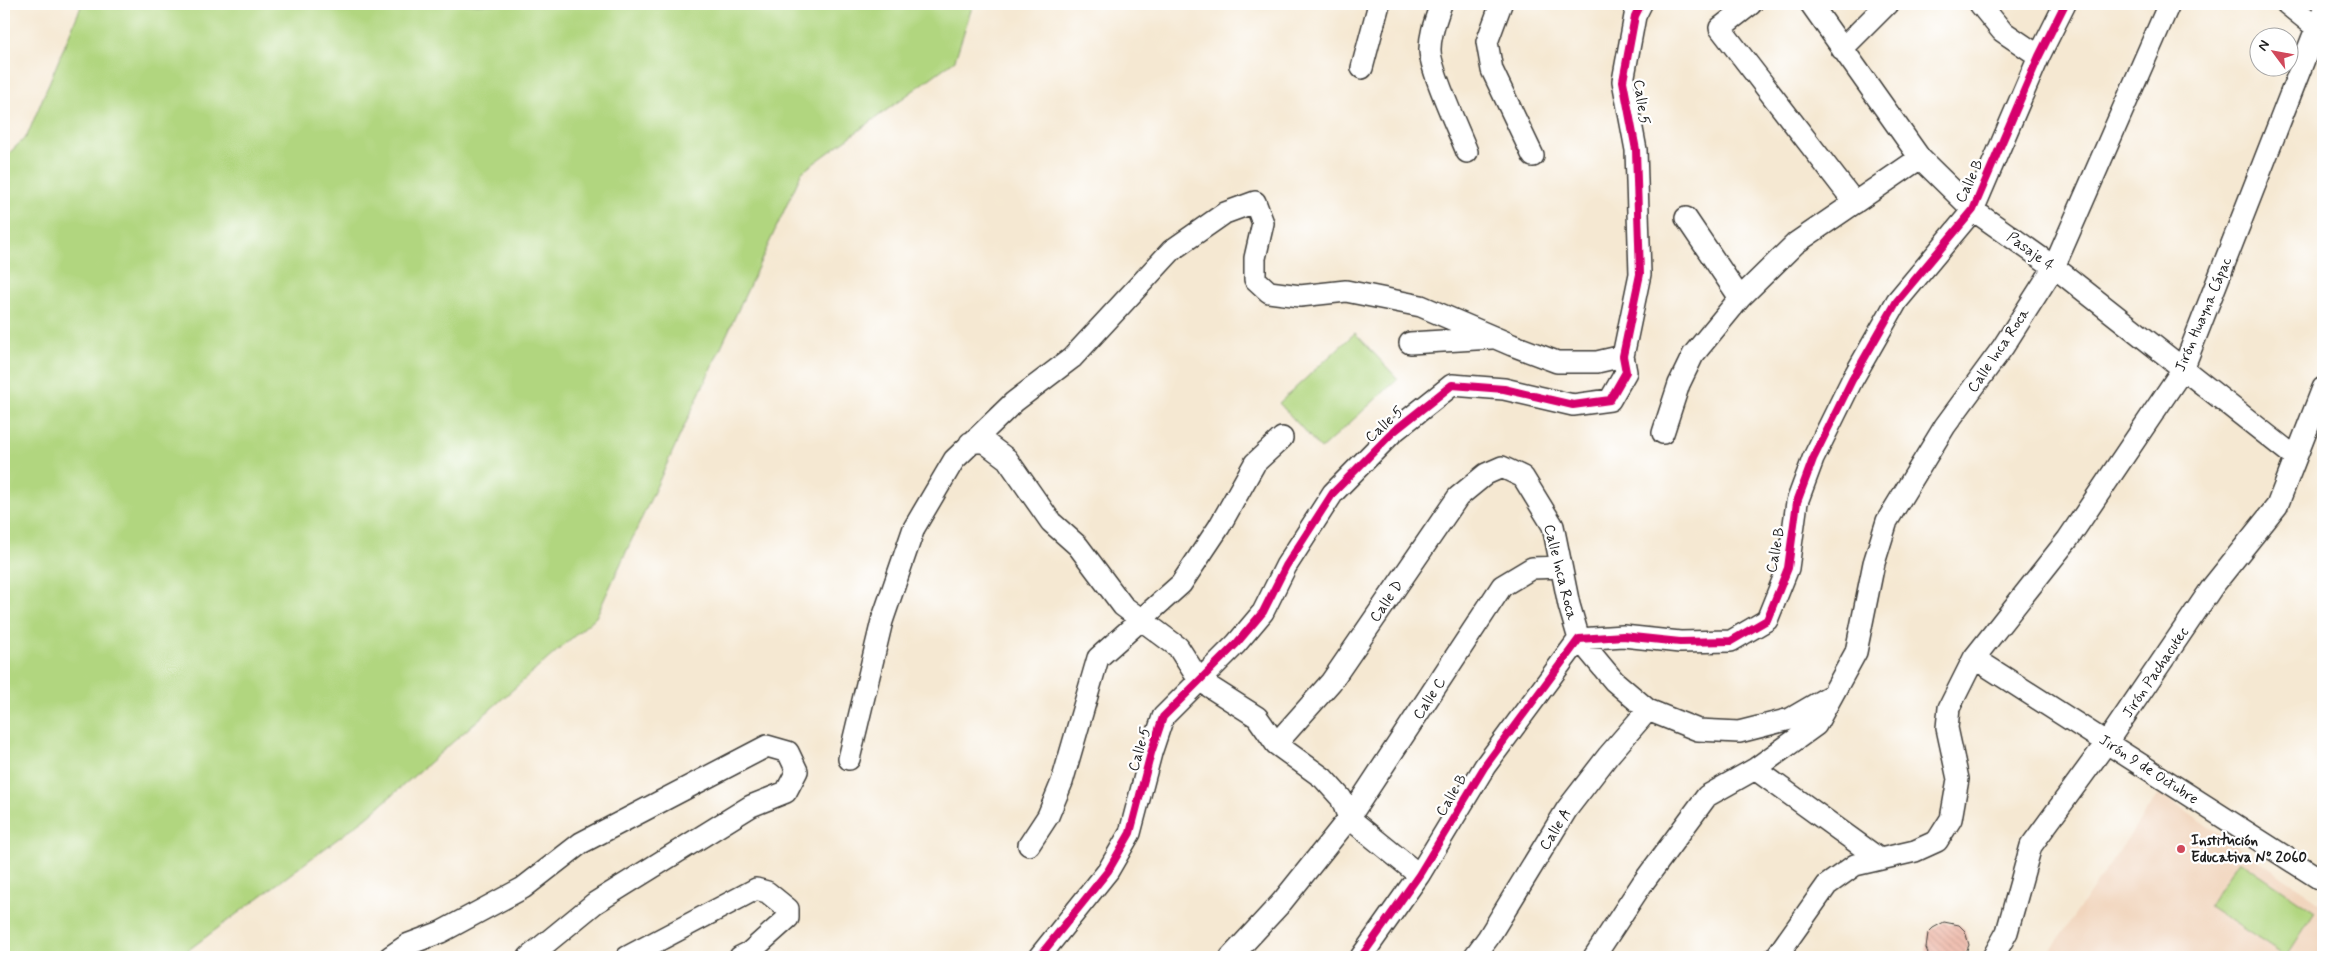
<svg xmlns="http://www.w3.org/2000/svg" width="2327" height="961" font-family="Mynerve,sans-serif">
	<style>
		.built { fill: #f1d5bd }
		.green { fill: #b1d67f; stroke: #66794e }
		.building { fill: url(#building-back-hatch) }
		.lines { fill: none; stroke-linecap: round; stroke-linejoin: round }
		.minor-casing { stroke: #3d3b37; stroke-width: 24 }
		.minor { stroke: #fff; stroke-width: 21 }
		.cycleway-casing { stroke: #fff; stroke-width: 11 }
		.cycleway { stroke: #d6006c; stroke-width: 8 }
		.poi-dot { fill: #d1495b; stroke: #fff; stroke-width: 2 }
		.labels { text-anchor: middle; stroke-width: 4.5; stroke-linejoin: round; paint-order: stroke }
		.street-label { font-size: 15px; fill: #1c1c1c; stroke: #fff }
		.poi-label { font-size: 15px; font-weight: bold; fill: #1c1c1c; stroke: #fff; text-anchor: start }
	</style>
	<defs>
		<pattern id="building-back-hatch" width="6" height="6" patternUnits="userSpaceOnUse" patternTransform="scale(1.25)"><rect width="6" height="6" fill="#ecb3a2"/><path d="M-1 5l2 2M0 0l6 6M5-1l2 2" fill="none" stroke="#ca998b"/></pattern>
	</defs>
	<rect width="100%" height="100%" fill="#fff"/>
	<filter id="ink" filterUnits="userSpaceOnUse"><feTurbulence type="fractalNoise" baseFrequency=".02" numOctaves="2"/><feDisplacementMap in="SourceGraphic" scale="10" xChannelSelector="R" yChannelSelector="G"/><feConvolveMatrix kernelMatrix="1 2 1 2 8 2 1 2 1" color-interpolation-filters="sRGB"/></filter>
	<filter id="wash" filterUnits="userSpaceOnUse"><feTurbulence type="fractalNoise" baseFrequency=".0096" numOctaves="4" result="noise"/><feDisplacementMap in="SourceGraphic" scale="20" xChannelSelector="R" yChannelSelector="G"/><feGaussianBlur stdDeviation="1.12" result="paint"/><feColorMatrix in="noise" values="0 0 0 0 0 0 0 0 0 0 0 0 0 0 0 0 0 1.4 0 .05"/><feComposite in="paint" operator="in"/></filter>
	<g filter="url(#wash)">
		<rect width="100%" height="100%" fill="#f5e8d2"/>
		<path class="built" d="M2159 793 2323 905V957H2046Z"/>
		<path class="green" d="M82 4H973L955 60 802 172 596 617 367 817 179 957H4V158L27 136Z
			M1355 333 1398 379 1321 449 1279 403Z
			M2239 860 2315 912 2286 957 2209 906Z"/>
		<g id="blocks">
			<path class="building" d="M1944 922 1959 925 1965 931 1969 945 1964 957H1931L1929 956 1926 948 1928 933 1933 928Z"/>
		</g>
	</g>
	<g filter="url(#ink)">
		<use href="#blocks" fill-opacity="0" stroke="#3d3b37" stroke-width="1"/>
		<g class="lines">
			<g class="minor-casing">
				<path id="minor" d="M1441 4C1436 19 1430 33 1430 49 1429 68 1459 131 1467 152
					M1501 4 1487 42 1492 70 1533 156
					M1751 4 1720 28 1855 203
					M1811 4 1920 158 1973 210 2054 267 2295 457
					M1980 4 2002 31 2039 56
					M2287 4 2323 33
					M1842 49 1887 4
					M1362 68 1379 4
					M1686 218 1740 298
					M1410 343 1492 338
					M1663 433 1679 384 1693 355 1740 298 1796 243 1920 158
					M970 443 983 441 1007 459 1051 522 1078 546 1123 606 1178 647 1199 680 1257 717 1276 744 1323 778 1341 798 1349 818 1419 875
					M1974 658 2323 881
					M1276 744 1331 682 1458 497 1486 474 1502 467 1523 477 1553 526 1569 605 1579 639 1614 681 1648 710 1698 730 1739 732 1790 719 1833 694
					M849 759 882 621 914 528 954 460 1014 402 1072 358 1172 250 1225 213 1255 202 1263 223 1255 258V279L1269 292 1300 296 1346 291 1421 306 1512 345 1557 362H1597L1623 356
					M1755 769 1878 858
					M1029 845 1048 816 1062 782 1098 658 1181 584 1219 527 1255 463 1282 438
					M390 957 409 944 441 932 523 888 581 843 767 746 788 752 797 771 786 792 751 806 595 903 529 957
					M627 957 756 889 767 892 788 909V918L750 952 740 957
					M1039 957 1108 871 1130 833 1151 753 1163 717 1236 644 1263 612 1286 566 1333 493 1393 432 1452 385 1504 389 1573 405 1610 400 1626 372 1623 356 1640 274 1636 150 1623 81 1635 16 1641 4
					M1231 957 1281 903 1349 818 1502 586 1532 568 1561 567
					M1361 957 1419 875 1485 766 1579 639 1623 636 1680 642 1731 641 1767 620 1788 568 1797 502 1813 459 1852 380 1897 301 1973 210 2039 56 2065 4
					M1474 957 1488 938 1567 809 1608 756 1648 710
					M1594 957 1642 884 1707 796 1755 769 1816 725 1856 652 1874 563 1887 521 1945 426 2003 347 2054 267 2169 4
					M1776 957 1827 885 1855 865 1915 851 1937 841 1951 819 1958 779 1947 728 1949 708 1974 658 2068 539 2183 369 2323 11
					M1993 957 2007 932 2031 846 2107 742 2213 586 2277 506 2323 388"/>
			</g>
			<use href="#minor" class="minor"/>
			<g class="cycleway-casing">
				<path id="cycleway" d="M1039 957 1108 871 1130 833 1151 753 1163 717 1236 644 1263 612 1286 566 1333 493 1393 432 1452 385 1504 389 1573 405 1610 400 1626 372 1623 356 1640 274 1636 150 1623 81 1635 16 1641 4
					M1361 957 1419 875 1485 766 1579 639 1623 636 1680 642 1731 641 1767 620 1788 568 1797 502 1813 459 1852 380 1897 301 1973 210 2039 56 2065 4"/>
			</g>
			<use href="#cycleway" class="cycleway"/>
		</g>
	</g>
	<circle class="poi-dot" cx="2181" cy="849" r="5"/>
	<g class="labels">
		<g class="street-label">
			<text transform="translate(1642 102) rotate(82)" y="5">Calle 5</text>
			<text transform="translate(1969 181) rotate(-65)" y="5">Calle B</text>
			<text transform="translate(2031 251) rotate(36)" y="5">Pasaje 4</text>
			<text transform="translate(2203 314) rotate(-67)" y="5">Jirón Huayna Cápac</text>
			<text transform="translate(1998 350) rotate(-56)" y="5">Calle Inca Roca</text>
			<text transform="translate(1384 424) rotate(-42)" y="5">Calle 5</text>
			<text transform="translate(1775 550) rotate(-79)" y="5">Calle B</text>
			<text transform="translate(1561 572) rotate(76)" y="5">Calle Inca Roca</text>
			<text transform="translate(1386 601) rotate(-56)" y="5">Calle D</text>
			<text transform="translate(2155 672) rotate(-56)" y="5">Jirón Pachacutec</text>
			<text transform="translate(1429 698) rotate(-57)" y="5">Calle C</text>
			<text transform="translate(1139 749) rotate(-73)" y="5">Calle 5</text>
			<text transform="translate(2149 769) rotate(33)" y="5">Jirón 9 de Octubre</text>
			<text transform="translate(1451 795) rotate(-59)" y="5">Calle B</text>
			<text transform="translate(1555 829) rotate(-58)" y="5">Calle A</text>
		</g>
		<g class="poi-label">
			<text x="2191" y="845">Institución<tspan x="2191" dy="17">Educativa Nº 2060</tspan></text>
		</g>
	</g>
	<rect width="2327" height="961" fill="none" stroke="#fff" stroke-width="20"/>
	<g transform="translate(2274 52) rotate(302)"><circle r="24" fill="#ffffff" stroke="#a4a4a4"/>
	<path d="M0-4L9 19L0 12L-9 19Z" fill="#d1495b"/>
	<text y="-8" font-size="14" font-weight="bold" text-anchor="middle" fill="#1c1c1c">N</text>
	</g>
</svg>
